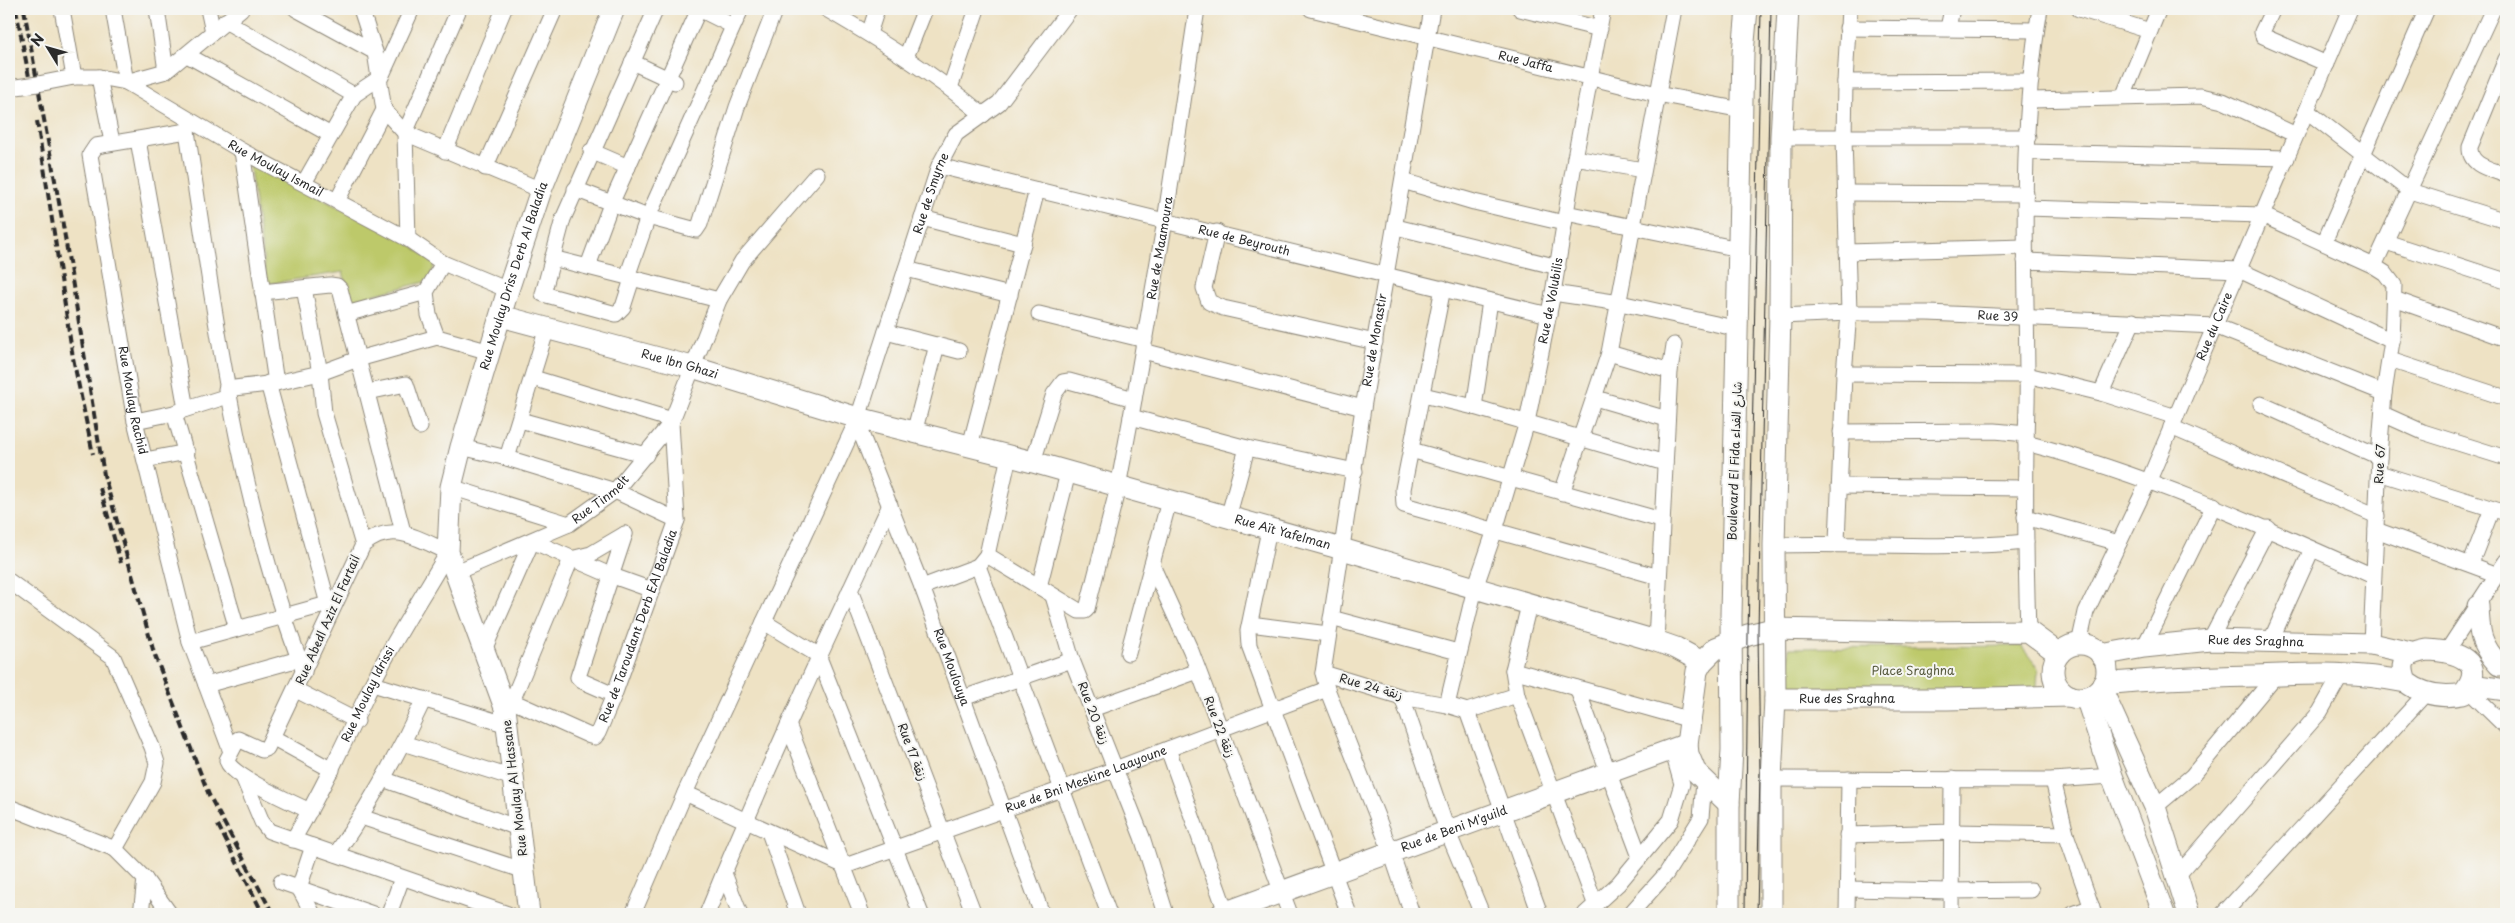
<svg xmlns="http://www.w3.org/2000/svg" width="2515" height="923" font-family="'Playpen Sans','Playpen Sans Arabic',sans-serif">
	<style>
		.green { fill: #bdc96b; stroke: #747a4b }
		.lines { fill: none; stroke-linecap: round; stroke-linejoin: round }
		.street-casing { stroke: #8c8678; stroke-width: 17 }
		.secondary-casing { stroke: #8c8678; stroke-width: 23 }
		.street { stroke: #fff; stroke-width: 15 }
		.secondary { stroke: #fff; stroke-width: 21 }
		.tram { stroke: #2b2b2b; stroke-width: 1 }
		.rail { stroke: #2b2b2b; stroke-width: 4; stroke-dasharray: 8 4; stroke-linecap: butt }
		.street-bridge-casing { stroke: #8c8678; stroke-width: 17; stroke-linecap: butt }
		.street-bridge { stroke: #fff; stroke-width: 15 }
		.labels { text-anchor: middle; stroke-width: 4; stroke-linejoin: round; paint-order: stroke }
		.street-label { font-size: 12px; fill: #2b2b2b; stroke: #f6f6f2 }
		.park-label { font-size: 12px; fill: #575a3e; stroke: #f6f6f2 }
	</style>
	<rect width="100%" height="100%" fill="#f6f6f2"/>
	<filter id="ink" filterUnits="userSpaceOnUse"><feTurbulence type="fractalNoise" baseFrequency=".02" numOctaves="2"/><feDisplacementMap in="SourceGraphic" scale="10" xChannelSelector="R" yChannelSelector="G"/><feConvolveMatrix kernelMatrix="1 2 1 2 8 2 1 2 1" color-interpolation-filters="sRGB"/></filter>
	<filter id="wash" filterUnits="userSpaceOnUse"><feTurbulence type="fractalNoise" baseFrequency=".0096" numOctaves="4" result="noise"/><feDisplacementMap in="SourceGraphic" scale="20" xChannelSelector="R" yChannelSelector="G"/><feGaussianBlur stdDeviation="1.12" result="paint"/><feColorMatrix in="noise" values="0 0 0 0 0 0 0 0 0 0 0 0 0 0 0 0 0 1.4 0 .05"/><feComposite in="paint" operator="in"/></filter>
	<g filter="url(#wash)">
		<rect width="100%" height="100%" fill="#eee2c4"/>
		<path class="green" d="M249 162 407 242 435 264 429 281 351 300 343 272 267 284Z
			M2021 646 2038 668 2037 686 2026 693 1787 695 1789 648Z"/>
	</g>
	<g filter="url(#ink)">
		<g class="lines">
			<g class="street-casing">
				<g id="street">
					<path d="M62 9 74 77"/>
					<path d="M113 9 126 82"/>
					<path d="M157 9 166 71"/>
					<path d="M208 9 213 32"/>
					<path d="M296 9 375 52"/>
					<path d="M699 9 733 26"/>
					<path d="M826 9C881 41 934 74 983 115"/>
					<path id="s1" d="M1311 9 1657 94 1742 110"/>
					<path d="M1520 9 1600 29"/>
					<path d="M2079 9 2150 31"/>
					<path d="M2273 9 2262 32 2263 36 2327 64"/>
					<path d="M225 21 354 95 381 77 412 9"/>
					<path d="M1847 28 2036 30"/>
					<path d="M1948 28 1952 9"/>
					<path d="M869 34 877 9"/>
					<path d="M187 55 331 135"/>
					<path d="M906 57 925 9"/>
					<path d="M2506 59 2470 147C2469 166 2491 169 2506 175"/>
					<path d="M632 62 675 82"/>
					<path d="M99 77 112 142"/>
					<path d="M126 82 166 71 241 9"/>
					<path d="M1845 82 2031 81"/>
					<path id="s2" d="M38 84 74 77H99L126 82 242 151 408 239 443 263 508 290"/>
					<path d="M950 88 977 9"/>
					<path d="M2123 97 2159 9"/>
					<path d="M2031 100 2201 96 2223 101 2296 135"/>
					<path d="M384 110 405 133 541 190"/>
					<path d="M2307 111 2410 191 2506 221"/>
					<path id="s3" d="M187 131 96 146 90 155 135 421 190 642 230 749"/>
					<path d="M187 131C215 313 237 499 304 672"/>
					<path d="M1781 137H2028"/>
					<path d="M138 140 186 409"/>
					<path d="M242 151 276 383"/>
					<path d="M445 151 504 9"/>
					<path d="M591 151 628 167"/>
					<path d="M2027 152 2287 158"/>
					<path d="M1575 158 1643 170"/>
					<path id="s4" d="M939 166 1549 315"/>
					<path d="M485 168 555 9"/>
					<path d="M1403 181 1474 202 1564 223"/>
					<path d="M304 183 354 95"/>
					<path d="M575 189 648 217 696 230 700 224 737 107 775 9"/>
					<path d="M1846 193 2026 194"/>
					<path d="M337 201 384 110 375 52 361 9"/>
					<path d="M2025 208 2262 215 2374 266 2385 273 2394 285 2392 341 2384 393 2379 457 2371 644"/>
					<path d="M1566 213 1739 249"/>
					<path d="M922 218 1023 244"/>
					<path d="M1396 227 1558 267"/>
					<path d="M1217 232 1204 288 1209 302 1223 308 1375 342"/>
					<path d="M408 239 405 133 459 9"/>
					<path d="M2386 242 2506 281"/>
					<path d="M2324 243 2427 9"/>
					<path d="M1847 252 2024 247"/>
					<path d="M552 258 719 300"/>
					<path d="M2025 261 2239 270 2392 341"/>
					<path d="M588 266 611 204 699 9"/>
					<path d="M2374 266 2493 9"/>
					<path d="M906 269 1010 295"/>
					<path d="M627 277 648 217 741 9"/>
					<path d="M632 279 623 307 616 314 543 294 563 219 656 9"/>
					<path d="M304 288 320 373 324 413 363 545"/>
					<path d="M1443 288 1403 489 1404 505 1659 577"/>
					<path d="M262 292 330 285 337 286 340 289 403 532"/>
					<path d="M1553 293 1620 303 1739 329"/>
					<path d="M2394 299 2506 339"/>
					<path d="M346 314 426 292"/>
					<path d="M1039 314 1145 340"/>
					<path id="s5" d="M1780 316 1849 313H1928L2215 326 2384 393"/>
					<path d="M886 332 959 351"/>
					<path d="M437 337 429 315 426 292 443 263"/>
					<path d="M1143 351 1363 408"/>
					<path d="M1609 353 1670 371"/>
					<path d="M2390 360 2506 398"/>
					<path d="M1844 374 2027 375 2101 393 2176 417"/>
					<path d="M533 378 672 420"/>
					<path d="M268 383 328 604"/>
					<path d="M226 389 276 383 320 373 358 359 437 337 490 352"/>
					<path d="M368 392 406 384 420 427"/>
					<path d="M2101 393 2133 321"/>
					<path d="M1423 395 1474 407 1665 463"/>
					<path d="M1595 398 1667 419"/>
					<path d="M2261 404 2379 457"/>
					<path d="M1474 407 1490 301"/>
					<path d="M174 413 237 629"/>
					<path d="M2383 414 2423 432 2506 458"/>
					<path d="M1131 417 1247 448 1355 471"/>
					<path d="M520 420 646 455"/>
					<path d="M135 421 174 413 228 396"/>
					<path id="s6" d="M856 421 922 587 1042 914"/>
					<path d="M2171 427 2377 516"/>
					<path d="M1841 432 1995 431 2026 434"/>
					<path d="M914 433 937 345"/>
					<path d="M2026 443C2147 474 2259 525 2373 576"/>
					<path d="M970 446 1037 190"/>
					<path d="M461 447 507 458 615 491 677 520"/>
					<path d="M1411 450 1661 520"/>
					<path d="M1009 456 987 555 978 566 1109 914"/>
					<path d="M507 458 547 328"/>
					<path d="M145 460 187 452"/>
					<path d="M1033 462 1054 394 1063 382 1069 381 1134 399"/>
					<path d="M2379 473 2506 513"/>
					<path d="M1839 486 2025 488"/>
					<path d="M451 487 569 524"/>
					<path d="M1562 493 1609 353 1674 9"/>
					<path d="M2025 517 2119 543"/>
					<path d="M1228 518 1247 448"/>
					<path d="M1269 530 1248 631 1249 645 1349 914"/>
					<path d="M2376 530 2498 575"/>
					<path d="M1837 542 1844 374 1849 313 1844 138 1845 82 1849 9"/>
					<path d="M1774 545C1857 542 1942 550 2026 542"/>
					<path id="s7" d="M987 555 1079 611H1085L1087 609 1118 487 1131 417 1165 221 1197 9"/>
					<path d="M2471 563 2492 509"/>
					<path d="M1152 565 1191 651 1290 914"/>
					<path id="s8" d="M454 573 569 524 615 491 671 423 719 300 742 261 817 174"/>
					<path d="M9 581 113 657 152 747 157 763 153 782 115 849"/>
					<path d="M922 587 978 566"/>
					<path d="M1039 587 1068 473"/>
					<path d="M850 590 974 914"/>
					<path d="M1053 596 1072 660 1142 837 1166 914"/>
					<path d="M1529 605 1513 670 1517 695 1595 903"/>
					<path d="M1331 618 1458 652"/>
					<path d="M764 622 818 655"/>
					<path d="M1250 624 1328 634"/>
					<path d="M2028 631C2026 569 2025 507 2026 446 2026 422 2028 398 2027 374 2026 253 2019 129 2040 9"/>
					<path d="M2210 640 2268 528"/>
					<path d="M2271 640 2312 549"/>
					<path d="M1656 641 1670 371 1674 345"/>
					<path d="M190 642 335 602"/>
					<path id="s9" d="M2079 644 2086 612 2149 480 2350 9"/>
					<path d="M2144 647 2214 505"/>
					<path d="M2447 651 2506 561"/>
					<path d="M483 652 532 541 610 575 652 590"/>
					<path d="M1128 653 1169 501"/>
					<path d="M818 655 921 914"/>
					<path d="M1513 670 1691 720"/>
					<path d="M1323 673 1402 697 1447 705 1467 711 1517 695"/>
					<path d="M373 684 508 725"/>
					<path d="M206 685 299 659"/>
					<path d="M1577 688 1640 857"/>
					<path d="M2467 689 2506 727"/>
					<path d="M296 690 357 721"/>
					<path d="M614 695 582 681 578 677 625 534"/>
					<path d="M1402 697 1447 830 1482 914"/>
					<path d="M963 698 1072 660"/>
					<path id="s10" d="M512 701 590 736 595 737 598 733 614 695 677 520 671 423"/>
					<path id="s11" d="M1447 705 1475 588 1495 530 1527 422 1553 293 1575 158 1603 9"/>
					<path d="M506 707 512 701 571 559 591 554 625 534"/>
					<path d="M1092 709 1198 671"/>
					<path d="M1467 711 1540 914"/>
					<path d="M789 727 862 914"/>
					<path d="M272 737 332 770"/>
					<path d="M403 743 513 778"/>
					<path d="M1168 749 1226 912"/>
					<path d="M243 777 262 822 269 831 508 914"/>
					<path d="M383 779 518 828"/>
					<path d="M1771 779 2053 780 2112 776"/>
					<path d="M2053 780 2066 834 2094 914"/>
					<path id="s12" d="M685 793 845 866 1062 789 1327 689"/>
					<path d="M9 807 115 849 145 879 170 914"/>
					<path d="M2155 807 2192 776 2276 675"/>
					<path d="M361 817 525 871"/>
					<path d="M769 832 798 914"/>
					<path d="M1847 835 1953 832 2066 834"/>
					<path id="s13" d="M293 840C323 789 347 737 372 684 394 639 423 596 448 552 418 539 393 520 363 545L267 748 262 750 238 739 227 760C227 774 295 804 310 811"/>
					<path d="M336 854C370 804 399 753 424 699"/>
					<path d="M724 873 740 914"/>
					<path d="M2177 876 2320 712 2342 673"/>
					<path d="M281 882 373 914"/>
					<path d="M1848 889 1950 891 2031 890"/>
					<path d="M141 914 145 879"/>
					<path d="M313 914 299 888 313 846"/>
					<path d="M389 914 402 878"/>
					<path id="s14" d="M633 914 685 793 858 418 939 166 956 134 999 103 1070 9"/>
					<path d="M707 914C763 776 826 641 890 505"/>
					<path id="s15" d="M1412 914 1391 852 1327 689 1323 673 1363 408 1432 9"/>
					<path d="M1585 914 1618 884 1671 820 1682 784 1672 749"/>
					<path d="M1630 914 1666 874 1701 818 1704 781"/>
					<path d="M1847 914 1849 779"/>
					<path d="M1951 914 1952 779"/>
					<path d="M2073 914 2092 907"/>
					<path d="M2223 914 2426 693"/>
				</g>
			</g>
			<g class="secondary-casing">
				<g id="secondary">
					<path id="s16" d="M501 316 692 367 858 418 1033 462 1342 549 1656 641 1676 648 1702 662"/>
					<path d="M2478 606C2479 633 2480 644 2499 665"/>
					<circle cx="2080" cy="671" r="27"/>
					<path d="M2427 650C2455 651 2490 661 2463 694 2442 698 2423 695 2406 682 2398 659 2406 654 2427 650Z"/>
					<path id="s17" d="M2101 655 2144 647 2210 640 2371 644 2411 653"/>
					<path d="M2103 684C2153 679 2203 677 2253 676 2307 674 2352 671 2406 682"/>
					<path d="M2471 685 2506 690"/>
					<path d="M2101 688 2155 807 2189 914"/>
					<path d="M2086 697 2112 776 2164 914"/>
					<path id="s18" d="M1775 699H1947L2070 696"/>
					<path d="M1729 804 1695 771 1688 754 1687 744 1697 671 1702 662 1716 648 1748 635 1773 629 1917 632 2028 631 2059 654"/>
					<path id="s19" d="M529 914 505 708 448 552 451 487 461 447 508 290 541 190 614 9"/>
					<path id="s20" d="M1221 914 1687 744"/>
					<path d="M1729 914V804L1732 750 1731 616 1743 53 1747 9"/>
					<path d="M1771 914V779L1775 699 1774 545 1780 316 1781 137 1788 9"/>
				</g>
			</g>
			<use href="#street" class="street"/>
			<use href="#secondary" class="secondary"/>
			<path class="tram" d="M1745 914 1748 635 1761 9
				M1757 914 1760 774 1758 631 1771 9"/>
			<path class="rail" d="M16 9 30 82
				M24 9 62 219 104 475 154 653 209 795 273 914
				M37 121 73 358 93 454
				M100 488 121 563
				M218 825 263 914"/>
			<g class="street-bridge-casing">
				<path id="street-bridge" d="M9 88 38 84"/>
			</g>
			<use href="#street-bridge" class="street-bridge"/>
		</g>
	</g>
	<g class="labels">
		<g class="street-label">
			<text dy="4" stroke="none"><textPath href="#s1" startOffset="221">Rue Jaffa</textPath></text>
			<text dy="4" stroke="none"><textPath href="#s2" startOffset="262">Rue Moulay Ismail</textPath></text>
			<text dy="4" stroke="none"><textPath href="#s14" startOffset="781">Rue de Smyrne</textPath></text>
			<text dy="4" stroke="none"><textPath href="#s4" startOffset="314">Rue de Beyrouth</textPath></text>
			<text dy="4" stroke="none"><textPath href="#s7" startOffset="485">Rue de Maamoura</textPath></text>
			<text dy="4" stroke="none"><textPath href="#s19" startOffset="659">Rue Moulay Driss Derb Al Baladia</textPath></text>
			<text dy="4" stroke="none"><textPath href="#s11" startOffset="418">Rue de Volubilis</textPath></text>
			<text dy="4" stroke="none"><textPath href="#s5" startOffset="218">Rue 39</textPath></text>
			<text dy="4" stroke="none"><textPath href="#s9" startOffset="346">Rue du Caire</textPath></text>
			<text dy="4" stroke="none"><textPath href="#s15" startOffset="594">Rue de Monastir</textPath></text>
			<text dy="4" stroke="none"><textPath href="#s16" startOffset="185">Rue Ibn Ghazi</textPath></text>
			<text dy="4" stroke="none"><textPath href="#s3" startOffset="352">Rue Moulay Rachid</textPath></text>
			<text transform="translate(1735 461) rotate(-88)" y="4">Boulevard El Fida شارع الفداء</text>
			<text transform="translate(2380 464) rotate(-87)" y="4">Rue 67</text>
			<text dy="4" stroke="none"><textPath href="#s8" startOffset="165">Rue Tinmelt</textPath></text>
			<text dy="4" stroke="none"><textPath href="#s16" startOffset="811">Rue Aït Yafelman</textPath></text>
			<text transform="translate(328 620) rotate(-66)" y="4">Rue Abedl Aziz El Fartail</text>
			<text dy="4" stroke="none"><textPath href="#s10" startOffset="210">Rue de Taroudant Derb EAl Baladia</textPath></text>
			<text dy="4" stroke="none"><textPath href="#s17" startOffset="156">Rue des Sraghna</textPath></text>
			<text dy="4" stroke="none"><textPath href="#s6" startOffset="264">Rue Moulouya</textPath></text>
			<text transform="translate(1371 687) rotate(16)" y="4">Rue 24 زنقة</text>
			<text dy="4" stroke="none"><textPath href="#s13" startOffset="164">Rue Moulay Idrissi</textPath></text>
			<text dy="4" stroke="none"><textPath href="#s18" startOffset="72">Rue des Sraghna</textPath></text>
			<text transform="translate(1093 713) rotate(69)" y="4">Rue 20 زنقة</text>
			<text transform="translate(1219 727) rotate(69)" y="4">Rue 22 زنقة</text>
			<text transform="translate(912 752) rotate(69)" y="4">Rue 17 زنقة</text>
			<text dy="4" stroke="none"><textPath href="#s12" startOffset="432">Rue de Bni Meskine Laayoune</textPath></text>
			<text transform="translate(515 788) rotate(-97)" y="4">Rue Moulay Al Hassane</text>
			<text dy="4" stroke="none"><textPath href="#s20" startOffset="248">Rue de Beni M'guild</textPath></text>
		</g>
		<g class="park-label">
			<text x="1913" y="675">Place Sraghna</text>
		</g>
	</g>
	<rect width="2515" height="923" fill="none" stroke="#f6f6f2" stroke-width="30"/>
	<g transform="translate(48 48) rotate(307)" stroke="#f6f6f2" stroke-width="4" paint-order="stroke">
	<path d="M0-4L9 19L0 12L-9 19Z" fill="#2b2b2b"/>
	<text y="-8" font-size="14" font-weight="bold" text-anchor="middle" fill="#2b2b2b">N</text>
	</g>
</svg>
